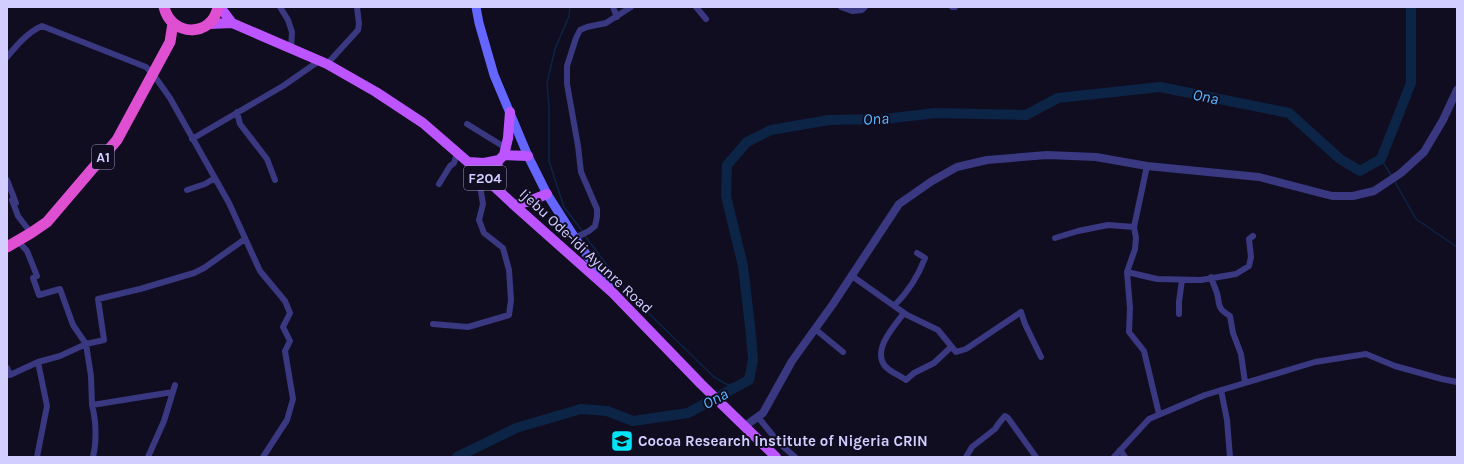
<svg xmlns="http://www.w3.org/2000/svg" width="1464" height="464" font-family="Karla,sans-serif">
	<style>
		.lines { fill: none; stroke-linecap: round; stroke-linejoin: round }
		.stream { stroke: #0c2446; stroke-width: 1.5 }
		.river { stroke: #0c2446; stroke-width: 10 }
		.minor { stroke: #393880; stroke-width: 6 }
		.tertiary { stroke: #393880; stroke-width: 8 }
		.secondary { stroke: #6565ff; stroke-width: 9 }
		.primary { stroke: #bc55ff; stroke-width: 10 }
		.trunk { stroke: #de4fd2; stroke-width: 11 }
		.labels { text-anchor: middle; stroke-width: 4; stroke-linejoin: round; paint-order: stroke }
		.shield { fill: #100d21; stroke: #9894bc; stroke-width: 1 }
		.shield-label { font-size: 14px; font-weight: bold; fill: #d2ceff }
		.street-label { font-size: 15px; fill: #d2ceff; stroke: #100d21 }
		.poi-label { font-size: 15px; font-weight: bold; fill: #d2ceff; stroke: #100d21; text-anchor: start }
		.water-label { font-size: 16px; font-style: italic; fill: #5cb7ff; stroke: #100d21 }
	</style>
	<rect width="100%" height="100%" fill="#100d21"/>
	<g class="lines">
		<path class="stream" d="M570 7 569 16 555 49 547 83 549 108V161L564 207 583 232
			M1381 159 1391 175
			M1394 180 1416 219 1457 247
			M585 236 629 294 714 377 728 385 749 380"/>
		<path class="river" d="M457 457 516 428 581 409 607 411 633 421 688 413 749 380 753 360 751 335 743 266 726 196 727 165 747 142 771 130 829 120 884 119 936 113 1026 115 1058 98 1160 87 1289 113 1340 159 1360 171 1381 159 1411 83V7"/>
		<path class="minor" d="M280 7 288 20 292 32 291 49
			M613 7 617 17
			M696 7 706 19
			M841 7 852 11 862 10 865 7
			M952 7H955
			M7 57C17 45 28 32 42 26L146 67 153 74 170 98 229 203 260 271 285 301 290 313 283 327 290 341 285 351 293 399 287 420 263 457
			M327 64 358 30 359 24 357 7
			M237 112 240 124 267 159 275 180
			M467 124 506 148
			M192 139 283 86 319 61
			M1147 166 1134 227 1136 238 1135 249 1127 272 1130 308 1129 332 1144 351 1159 414
			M7 180 16 203
			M439 184 450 166 454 163 457 153
			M187 190 205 184 215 178
			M12 200 18 216 31 233
			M575 238 589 231 595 226 597 217V209L581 172 578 146 567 84V66L576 38 580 30 587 27 606 23 631 7
			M1055 238 1078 231 1108 225 1134 227
			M18 241 27 251 37 276 33 278 39 295 60 289 73 325 86 344 104 340 98 299 140 289 194 273 204 268 245 239
			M1127 272 1157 279 1201 280 1236 274 1249 266 1251 257 1249 239 1253 236
			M852 276 907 315 938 330 956 352 966 349 1021 312 1025 324 1041 357
			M1211 277C1213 283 1215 288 1217 293 1220 306 1217 308 1230 316L1233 333 1241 354 1245 382
			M894 306C908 292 918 277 925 258L917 253
			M904 313C894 326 872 350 885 366 890 372 899 375 906 380L914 373 934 363 951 347
			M1179 314V302L1182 280
			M433 324 468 327 509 315 511 300 509 270 503 248 484 233 479 220 483 204 480 186 484 177
			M815 329 843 352
			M38 362 60 356 86 344 91 376 92 405 173 392
			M7 368 10 375 38 362 47 406 37 457
			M1221 390 1227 420 1230 457
			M92 405C96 420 97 441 93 457
			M758 417 779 443 795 457
			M1120 450 1125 457
			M148 457 164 421 175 385
			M966 457 972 447 995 429 999 423 1005 416 1008 418 1036 457
			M1114 457 1149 419 1205 395 1315 362 1366 354 1395 366 1442 379 1457 382"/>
		<path class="tertiary" d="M745 426 763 413 792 361 833 304 899 204 932 181 957 167 987 160 1047 155 1096 157 1147 166 1259 177 1332 196H1353L1374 191 1401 173 1424 152 1443 120 1457 90"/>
		<path class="secondary" d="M476 7 479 23 494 75 528 156 547 194 575 238 609 287"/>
		<path class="primary" d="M220 7 232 23
			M210 24 232 23 327 64 376 92 423 123 468 162 514 205 613 293 701 384 776 457
			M504 155 528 156
			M468 162 484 163 499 160
			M494 186 495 170 499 160 504 155 508 138 510 112
			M514 205 527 202 547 194"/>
		<path class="trunk" d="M164 7C171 37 212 38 218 7
			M7 247 31 233 47 222 117 140 170 42 173 23"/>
	</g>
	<defs>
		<g id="school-square" transform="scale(1.15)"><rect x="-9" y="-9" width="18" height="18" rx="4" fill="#00e4f8" stroke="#100d21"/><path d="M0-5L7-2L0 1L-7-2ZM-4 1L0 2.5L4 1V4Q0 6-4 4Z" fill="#111"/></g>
	</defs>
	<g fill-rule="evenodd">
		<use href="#school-square" x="622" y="441"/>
	</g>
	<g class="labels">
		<g class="shield">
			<rect x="92" y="145" width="22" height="24" rx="3"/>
			<rect x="464" y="166" width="42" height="24" rx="3"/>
		</g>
		<g class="shield-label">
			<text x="103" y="162">A1</text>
			<text x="485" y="183">F204</text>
		</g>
		<g class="street-label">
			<text transform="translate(586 251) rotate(43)" y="5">Ijebu Ode-Idi Ayunre Road</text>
		</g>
		<g class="poi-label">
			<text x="638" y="446">Cocoa Research Institute of Nigeria CRIN</text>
		</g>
		<g class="water-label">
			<text transform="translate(1206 96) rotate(12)" y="6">Ona</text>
			<text transform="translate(876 118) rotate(-3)" y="6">Ona</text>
			<text transform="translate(715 398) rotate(-28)" y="6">Ona</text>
		</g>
	</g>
	<rect width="1464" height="464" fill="none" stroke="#d2ceff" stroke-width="16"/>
</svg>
